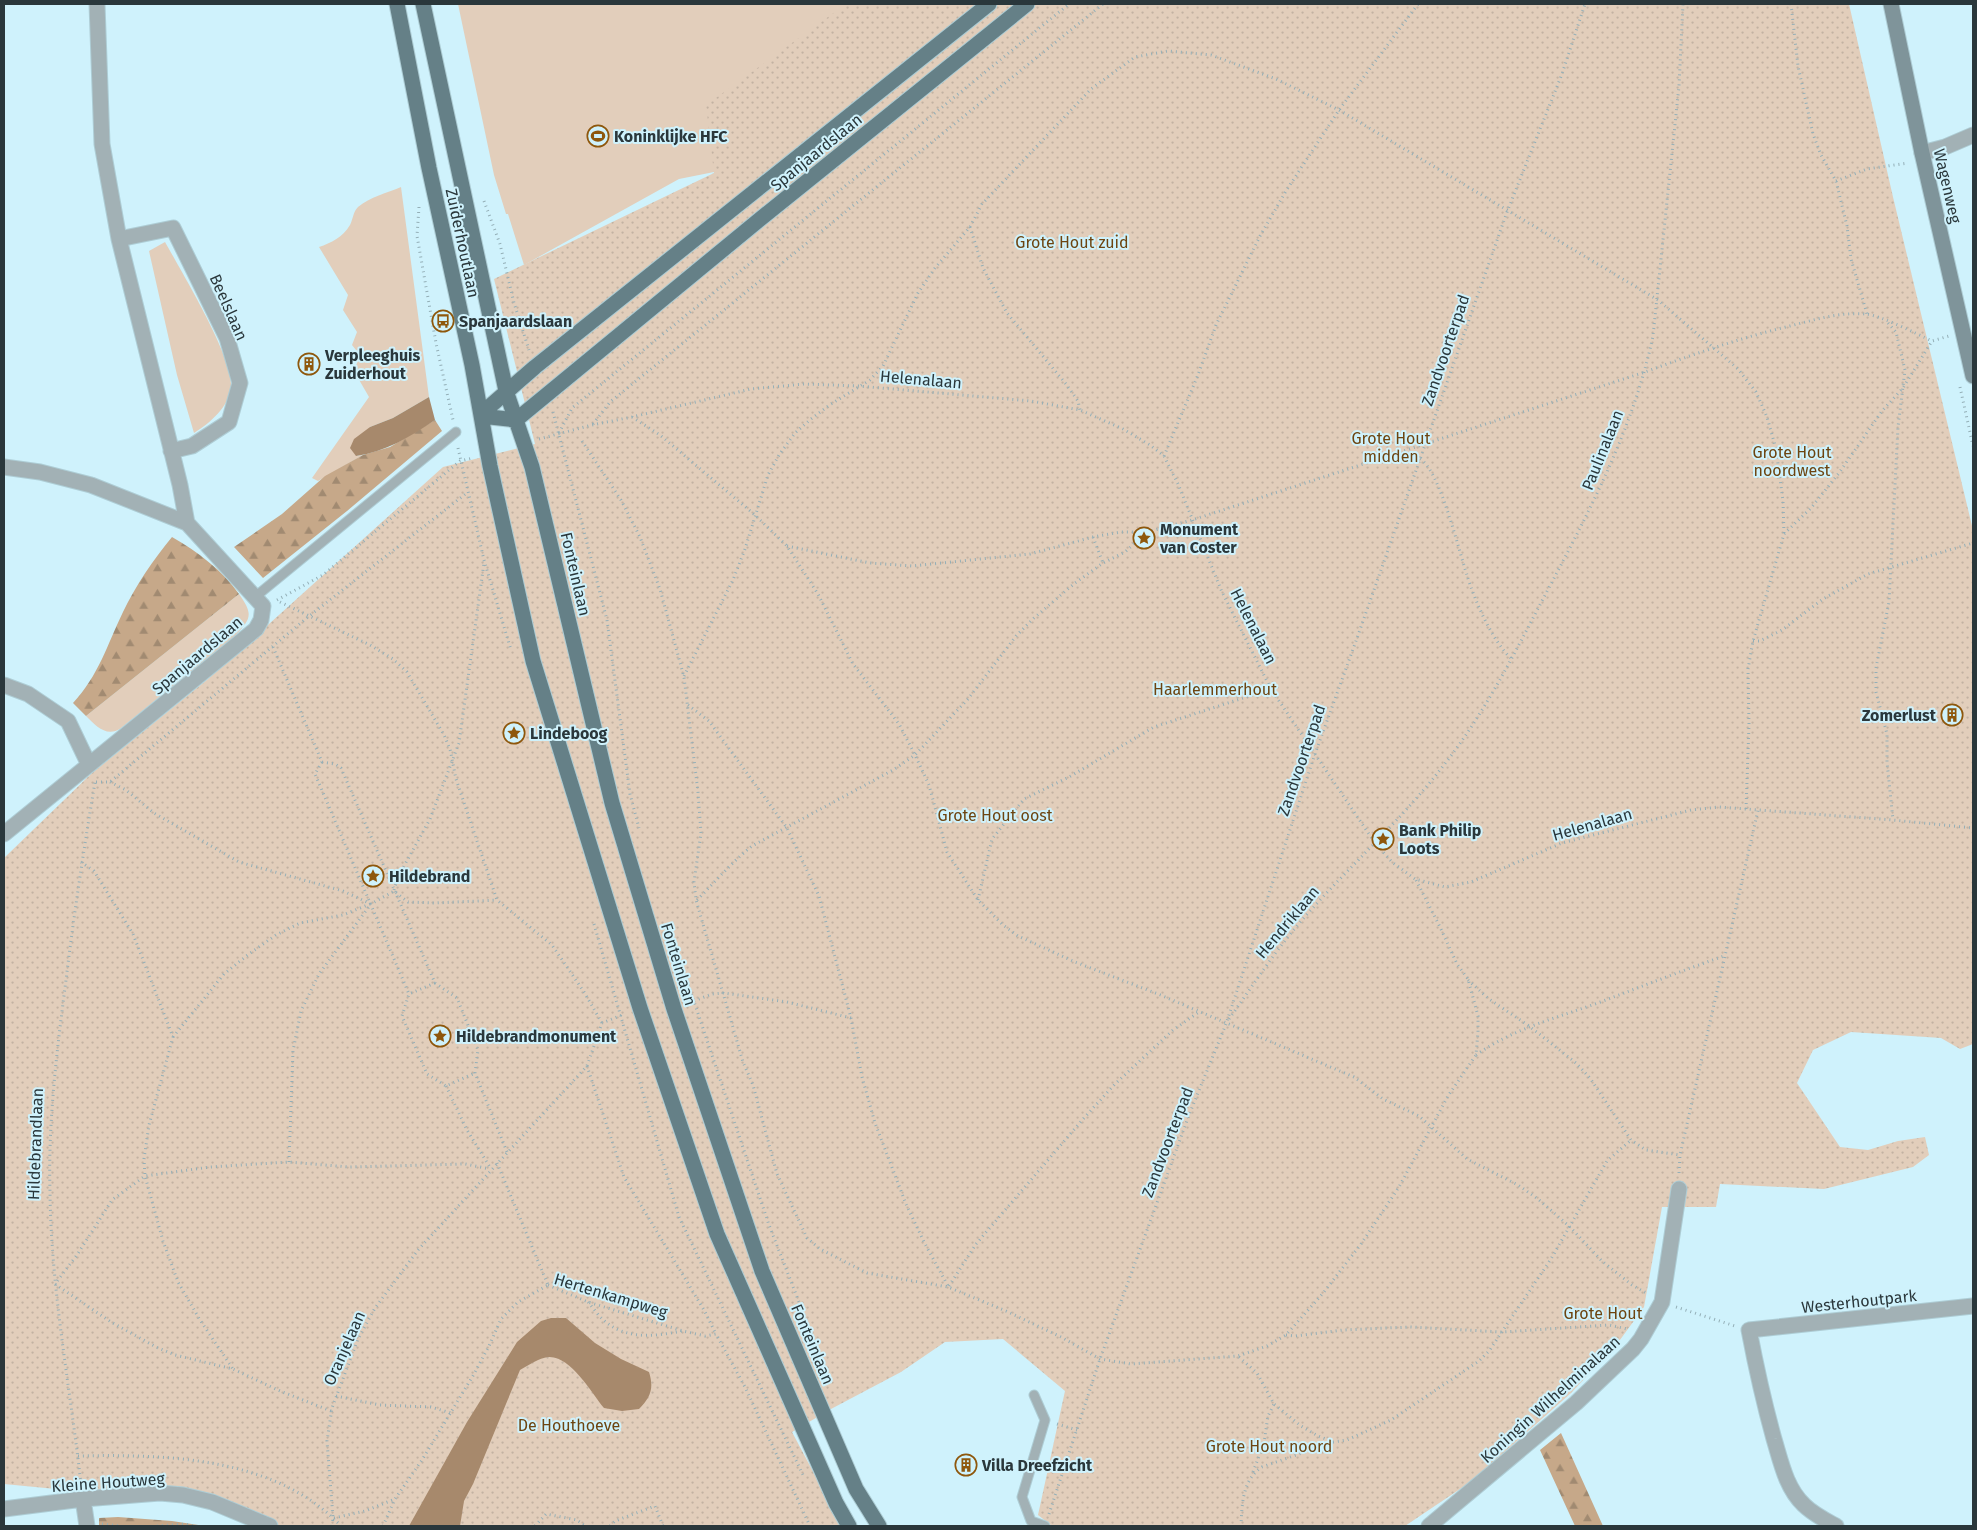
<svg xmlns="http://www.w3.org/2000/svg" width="1977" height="1530" font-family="'Fira Sans',sans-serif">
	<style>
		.green { fill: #e2cebb }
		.forest { fill: url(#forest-firs) }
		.park { fill: url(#park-dots) }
		.water { fill: #a7896c }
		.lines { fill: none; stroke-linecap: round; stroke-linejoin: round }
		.lane-casing { stroke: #aecdd5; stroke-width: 11 }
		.street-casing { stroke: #aecdd5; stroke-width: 17 }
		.secondary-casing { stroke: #aecdd5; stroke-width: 17 }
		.primary-casing { stroke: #aecdd5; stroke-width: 17 }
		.path { stroke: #94afb7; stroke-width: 3; stroke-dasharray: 1 4; stroke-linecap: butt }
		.lane { stroke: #a2b1b5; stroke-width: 9 }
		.street { stroke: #a2b1b5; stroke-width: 15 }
		.secondary { stroke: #7f949a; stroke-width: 15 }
		.primary { stroke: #658087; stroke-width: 15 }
		.labels { text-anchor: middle; stroke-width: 4; stroke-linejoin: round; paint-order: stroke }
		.poi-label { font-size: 16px; font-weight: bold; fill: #2a373b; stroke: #cff2fc; text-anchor: start }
		.street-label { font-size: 16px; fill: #2a373b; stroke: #cff2fc }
		.park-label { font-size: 16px; fill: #6d4410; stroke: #cff2fc }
	</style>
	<defs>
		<pattern id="forest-firs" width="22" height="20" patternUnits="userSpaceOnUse" patternTransform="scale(1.25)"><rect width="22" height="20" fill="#c6a889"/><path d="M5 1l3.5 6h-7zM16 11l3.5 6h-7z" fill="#a18a71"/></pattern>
		<pattern id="park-dots" width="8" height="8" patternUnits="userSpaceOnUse" patternTransform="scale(1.25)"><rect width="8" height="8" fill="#e2cebb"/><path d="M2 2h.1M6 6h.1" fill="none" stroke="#c2b2a2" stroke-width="1.8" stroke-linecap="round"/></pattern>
	</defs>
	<rect width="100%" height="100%" fill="#cff2fc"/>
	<path class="green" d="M458 4H847L714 172 679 179 524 265 508 214H506L494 175Z
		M401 187 429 397 393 418 370 427 356 456 363 455 318 481 312 478 369 397 354 371 360 355 352 345 357 332 343 310 348 295 319 247C331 243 343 237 350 225 353 219 353 212 358 207 370 197 387 193 401 187Z
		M165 242C181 271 234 358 231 387 229 407 210 423 194 433L177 375 149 251Z
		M239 594C253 614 252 618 235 636L121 728C107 738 96 726 86 716Z"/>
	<path class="forest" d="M435 420 442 431 347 511 263 578 234 547 282 514 325 476 363 455 390 447Z
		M172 537C198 552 222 570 239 594L86 716 73 703C99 675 107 645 123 612 136 585 153 560 172 537Z
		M1561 1433 1603 1526H1575L1540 1450Z
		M118 1517 172 1521 205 1526H99V1518Z"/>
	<path class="park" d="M846 4H1849L1893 197 1973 530V1044L1960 1049 1941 1038 1851 1032 1813 1050 1797 1083 1840 1147 1868 1150 1898 1141 1925 1137 1929 1155 1913 1167 1824 1189 1720 1184 1716 1207H1662L1644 1307 1617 1344 1571 1393 1472 1481 1405 1526H1052L1038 1515 1065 1391 1003 1339 945 1342 901 1372 831 1409 792 1432 842 1526H253L232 1506 4 1484V858L92 773 208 679 443 467 535 444 494 279 714 173 706 105Z"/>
	<path class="water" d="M429 397 435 420C410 437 385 452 356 456L350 448 354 439 370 427 393 418Z
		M430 1036a10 10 0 1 1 20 0a10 10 0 1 1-20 0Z
		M551 1318H566L595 1343 621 1359 649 1372C654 1388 651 1397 639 1409L622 1411 604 1408C591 1392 570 1355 548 1357 539 1358 529 1365 520 1370L473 1484 464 1501 460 1526H409L467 1422 517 1342 541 1321Z"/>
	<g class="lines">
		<g class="lane-casing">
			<path id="lane" d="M255 597 456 432
				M1034 1395 1045 1420 1022 1497 1031 1521 1045 1526"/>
		</g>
		<g class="street-casing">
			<path id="street" d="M97 4 102 144 119 239 180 485 187 523
				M1922 153 1945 147 1973 135
				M119 239 173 228 227 338 240 383 229 422 192 446 171 451
				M4 467 40 472 91 485 187 523 263 606 261 620 256 629 4 834
				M4 685 28 694 68 721 89 765
				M83 1499 87 1526
				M4 1509 83 1499 160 1493 183 1495 212 1502 270 1526
				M1429 1526 1576 1403 1633 1349 1641 1339 1662 1302 1679 1189
				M1836 1526C1825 1520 1813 1514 1804 1505 1786 1488 1781 1462 1774 1439 1764 1403 1756 1367 1749 1330L1973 1306"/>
		</g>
		<g class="secondary-casing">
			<path id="secondary" d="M1891 4 1922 153 1973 376"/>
		</g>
		<g class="primary-casing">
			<path id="primary" d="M397 4 429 168 472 365 490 466 533 661 640 1008 717 1234 836 1503 849 1526
				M423 4 506 391 532 467 612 803 674 1009 762 1271 856 1489 879 1526
				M481 414 535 367 989 4
				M481 416 516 420 759 220 1027 4"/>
		</g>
		<path class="path" d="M1791 4 1798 66 1813 134 1821 155 1836 181 1847 226 1851 259 1867 314
			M1836 181 1867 169 1908 163
			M484 201 500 244 514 303 529 350
			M419 207 417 236 436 343 453 420
			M970 227 983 268 1007 313 1066 384 1078 401 1080 410
			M1888 323 1896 332 1905 370 1898 427 1889 602 1876 668V692L1887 734V762L1893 820
			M1960 387 1973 446
			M553 412 607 620 630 794 639 828
			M632 417 660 435 755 515 787 546 818 594 853 664 899 724 915 755 929 785 947 852 978 900 1003 925 1018 936 1075 962 1158 994 1354 1077 1383 1099 1419 1116 1467 1159 1518 1185 1538 1199 1569 1226 1602 1261 1632 1285 1648 1294
			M593 424 610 402 1103 4
			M559 433 572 408 1069 4
			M539 439 592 425 632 417 751 389 804 384 858 386 1031 401 1080 410 1123 429 1150 445 1164 456 1178 484 1222 592 1271 689 1375 843 1392 862 1415 879 1445 887 1471 882 1562 843 1691 810 1719 807 1893 820 1973 828
			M582 441 621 500 640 537 660 589 684 677 698 792 701 833 694 882 696 900 743 1062 753 1085 777 1174 807 1238 820 1249 867 1273 948 1287 1006 1311 1061 1337 1100 1359 1131 1364 1238 1356 1267 1346 1286 1335 1324 1292 1361 1244 1399 1187 1448 1096 1476 1055 1478 1032V1016L1468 979 1457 964 1440 927 1416 880
			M458 448 484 560 511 650
			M1164 456 1198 375 1216 325 1260 236 1286 191 1339 110 1418 4
			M1420 459C1440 470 1459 552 1467 575 1474 599 1493 643 1512 659
			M1093 537 1103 563
			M787 546 870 563 912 566 1030 554 1093 537 1121 532H1147L1192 520 1645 372C1694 354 1743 337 1794 325 1817 319 1841 312 1865 314 1880 315 1917 334 1932 341
			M277 600 323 575 460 461 473 458
			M280 602 370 645 393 659 407 672 444 735 450 749 456 779 497 900 552 945 584 992 602 1023
			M1753 641H1760L1782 630 1823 599 1868 574 1973 543
			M273 647 322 762 335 764 341 768 435 983 457 998 478 1050 475 1073 507 1152
			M684 676 733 580 745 549 768 475 779 455 795 433 811 419 831 404 870 380 883 366 918 293 935 268 970 227 982 204 1091 89 1135 57 1168 51 1211 55 1276 79 1339 110 1658 300 1738 369 1756 392 1767 417 1776 449 1783 501 1784 534
			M688 705 709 721 787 828 819 896 851 1018 862 1077 875 1123 906 1204 924 1242 948 1286
			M322 762 315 774 409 994
			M96 782H110L308 617 468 492
			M110 782 126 790 154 813 239 862 343 891 371 904 394 891 408 902 435 903 497 900
			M1746 809 1749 725 1748 669 1753 641 1784 534 1811 508 1839 473 1882 411 1903 388 1932 341 1949 336
			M81 862 94 871 133 934 173 1037 149 1125 144 1159 145 1176 163 1241 178 1282 200 1320 233 1369
			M394 890 398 877 430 819 459 743 484 563
			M697 900C715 882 732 862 752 846L893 770 915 755 968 699 1016 636 1034 618 1075 583 1103 563 1125 552 1147 532
			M978 900 992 839 1024 799 1069 777 1154 727 1271 689
			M594 924 679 1217 804 1477
			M674 942 769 1225 829 1379
			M1468 980 1489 999 1529 1026 1576 1063 1590 1078 1631 1140 1646 1150 1680 1155
			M435 983 409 994 402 1016 427 1074 446 1086 475 1073
			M694 1001 712 994 724 993 787 1002 851 1018
			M1229 1019C1251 988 1272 956 1296 927 1342 873 1396 826 1440 770 1482 718 1512 658 1543 599 1588 514 1633 430 1653 336L1679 86 1683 4
			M173 1037 224 974 249 954 276 935 300 923 343 915 370 904
			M1476 1055C1513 1029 1553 1019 1595 1004 1638 988 1681 971 1724 956
			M587 1066 624 1177 704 1310 716 1334
			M446 1086 467 1130 491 1169
			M289 1162 293 1051 301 1011 319 974 371 904
			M497 1163 548 1285
			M1679 1173 1680 1155 1758 810
			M548 1285 588 1302 683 1331 705 1336 716 1334 745 1387 810 1526
			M949 1286 976 1244 1084 1118 1115 1084 1173 1030 1199 1012
			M588 1302C594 1309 600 1318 607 1323 629 1340 657 1336 682 1331
			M1676 1307 1735 1326
			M1286 1335 1295 1336 1343 1330 1410 1327 1502 1332 1609 1325 1627 1329
			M1239 1357 1257 1373 1274 1404 1301 1426 1318 1436 1333 1442 1347 1440 1391 1420 1479 1361 1489 1351 1551 1259 1607 1161 1631 1140
			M336 1396 380 1405 431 1407 451 1413
			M331 1411 280 1391 233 1369 175 1355 156 1347 111 1322 55 1284 77 1255 112 1200 145 1176 210 1167 289 1162 349 1167 465 1164 490 1169
			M1057 1424 1077 1430
			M78 1456C166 1454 276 1457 341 1526
			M1253 1472 1264 1443 1268 1416 1274 1404
			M81 1484C70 1386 51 1290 50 1191 48 1121 57 1050 66 980 74 914 84 848 95 782
			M1049 1514 1100 1359 1189 1115 1226 1024 1315 754 1356 641 1507 212 1562 74 1585 4
			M334 1518 365 1511 395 1499
			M102 1524 121 1526
			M157 1526 185 1524 194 1526
			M332 1526 333 1518 327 1441 332 1408 358 1339 375 1308 418 1250 587 1066 602 1023 622 1015
			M383 1526 395 1499 422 1460 474 1374 489 1346 501 1319 518 1302 548 1285
			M535 1526 546 1514 577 1520 585 1526
			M610 1526 615 1521 655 1506 663 1526
			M1241 1526C1242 1505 1242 1480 1262 1467L1333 1442"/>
		<use href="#lane" class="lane"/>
		<use href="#street" class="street"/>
		<use href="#secondary" class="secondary"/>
		<use href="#primary" class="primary"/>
	</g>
	<defs>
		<g id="stadium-ring" transform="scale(1.125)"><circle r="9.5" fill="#cff2fc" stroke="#8e570c" stroke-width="1.5"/><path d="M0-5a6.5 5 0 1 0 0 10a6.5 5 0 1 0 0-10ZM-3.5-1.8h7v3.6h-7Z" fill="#8e570c"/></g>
		<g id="bus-ring" transform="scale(1.125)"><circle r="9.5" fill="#cff2fc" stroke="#8e570c" stroke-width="1.5"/><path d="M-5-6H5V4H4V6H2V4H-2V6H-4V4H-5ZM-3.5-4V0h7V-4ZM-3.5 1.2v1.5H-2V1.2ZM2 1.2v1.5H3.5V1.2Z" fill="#8e570c"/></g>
		<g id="building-ring" transform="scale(1.125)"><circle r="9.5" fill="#cff2fc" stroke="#8e570c" stroke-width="1.5"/><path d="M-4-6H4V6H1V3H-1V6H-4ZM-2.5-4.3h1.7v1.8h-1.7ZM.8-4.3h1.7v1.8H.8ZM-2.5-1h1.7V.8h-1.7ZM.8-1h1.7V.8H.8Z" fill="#8e570c"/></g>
		<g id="sight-ring" transform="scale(1.125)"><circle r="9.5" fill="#cff2fc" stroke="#8e570c" stroke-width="1.5"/><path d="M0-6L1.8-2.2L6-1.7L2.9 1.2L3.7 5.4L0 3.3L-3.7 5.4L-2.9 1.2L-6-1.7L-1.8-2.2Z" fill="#8e570c"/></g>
	</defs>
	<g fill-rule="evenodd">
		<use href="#stadium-ring" x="598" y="136"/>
		<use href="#bus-ring" x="443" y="321"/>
		<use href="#building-ring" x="309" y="364"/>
		<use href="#sight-ring" x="1144" y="538"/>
		<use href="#building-ring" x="1952" y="715"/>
		<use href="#sight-ring" x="514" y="733"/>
		<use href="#sight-ring" x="1383" y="839"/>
		<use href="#sight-ring" x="373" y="876"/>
		<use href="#sight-ring" x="440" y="1036"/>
		<use href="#building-ring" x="966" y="1465"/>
	</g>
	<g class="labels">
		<g class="poi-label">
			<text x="614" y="142">Koninklijke HFC</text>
			<text x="459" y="327">Spanjaardslaan</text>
			<text x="325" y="361">Verpleeghuis<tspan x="325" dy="18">Zuiderhout</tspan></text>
			<text x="1160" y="535">Monument<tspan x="1160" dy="18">van Coster</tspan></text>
			<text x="1936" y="721" text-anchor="end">Zomerlust</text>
			<text x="530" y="739">Lindeboog</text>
			<text x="1399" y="836">Bank Philip<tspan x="1399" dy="18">Loots</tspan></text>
			<text x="389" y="882">Hildebrand</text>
			<text x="456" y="1042">Hildebrandmonument</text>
			<text x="982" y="1471">Villa Dreefzicht</text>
		</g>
		<g class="street-label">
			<text transform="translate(816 152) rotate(-39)" y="6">Spanjaardslaan</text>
			<text transform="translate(1948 186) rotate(77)" y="6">Wagenweg</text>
			<text transform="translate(463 243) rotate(78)" y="6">Zuiderhoutlaan</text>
			<text transform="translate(229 307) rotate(66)" y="6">Beelslaan</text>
			<text transform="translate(1445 350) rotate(-71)" y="6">Zandvoorterpad</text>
			<text transform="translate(921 379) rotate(5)" y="6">Helenalaan</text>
			<text transform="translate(1602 450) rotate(-68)" y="6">Paulinalaan</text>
			<text transform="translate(576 574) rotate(77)" y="6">Fonteinlaan</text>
			<text transform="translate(1254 626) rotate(63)" y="6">Helenalaan</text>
			<text transform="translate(197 655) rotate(-40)" y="6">Spanjaardslaan</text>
			<text transform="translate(1301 760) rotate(-71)" y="6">Zandvoorterpad</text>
			<text transform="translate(1592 824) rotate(-16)" y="6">Helenalaan</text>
			<text transform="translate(1287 922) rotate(-50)" y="6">Hendriklaan</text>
			<text transform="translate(679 964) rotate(73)" y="6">Fonteinlaan</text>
			<text transform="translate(1167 1142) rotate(-69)" y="6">Zandvoorterpad</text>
			<text transform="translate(35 1144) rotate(-88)" y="6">Hildebrandlaan</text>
			<text transform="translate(611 1295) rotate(17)" y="6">Hertenkampweg</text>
			<text transform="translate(1859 1301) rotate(-6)" y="6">Westerhoutpark</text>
			<text transform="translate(813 1344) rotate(67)" y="6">Fonteinlaan</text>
			<text transform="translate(344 1348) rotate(-66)" y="6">Oranjelaan</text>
			<text transform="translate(1550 1399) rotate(-42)" y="6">Koningin Wilhelminalaan</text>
			<text transform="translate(108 1482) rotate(-4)" y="6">Kleine Houtweg</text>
		</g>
		<g class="park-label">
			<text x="1072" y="248">Grote Hout zuid</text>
			<text x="1391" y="444">Grote Hout<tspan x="1391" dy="18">midden</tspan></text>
			<text x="1792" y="458">Grote Hout<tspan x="1792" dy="18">noordwest</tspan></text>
			<text x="1215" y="695">Haarlemmerhout</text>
			<text x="995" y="821">Grote Hout oost</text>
			<text x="1603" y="1319">Grote Hout</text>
			<text x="569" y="1431">De Houthoeve</text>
			<text x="1269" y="1452">Grote Hout noord</text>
		</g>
	</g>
	<rect width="1977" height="1530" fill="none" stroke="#2a373b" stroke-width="10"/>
</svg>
